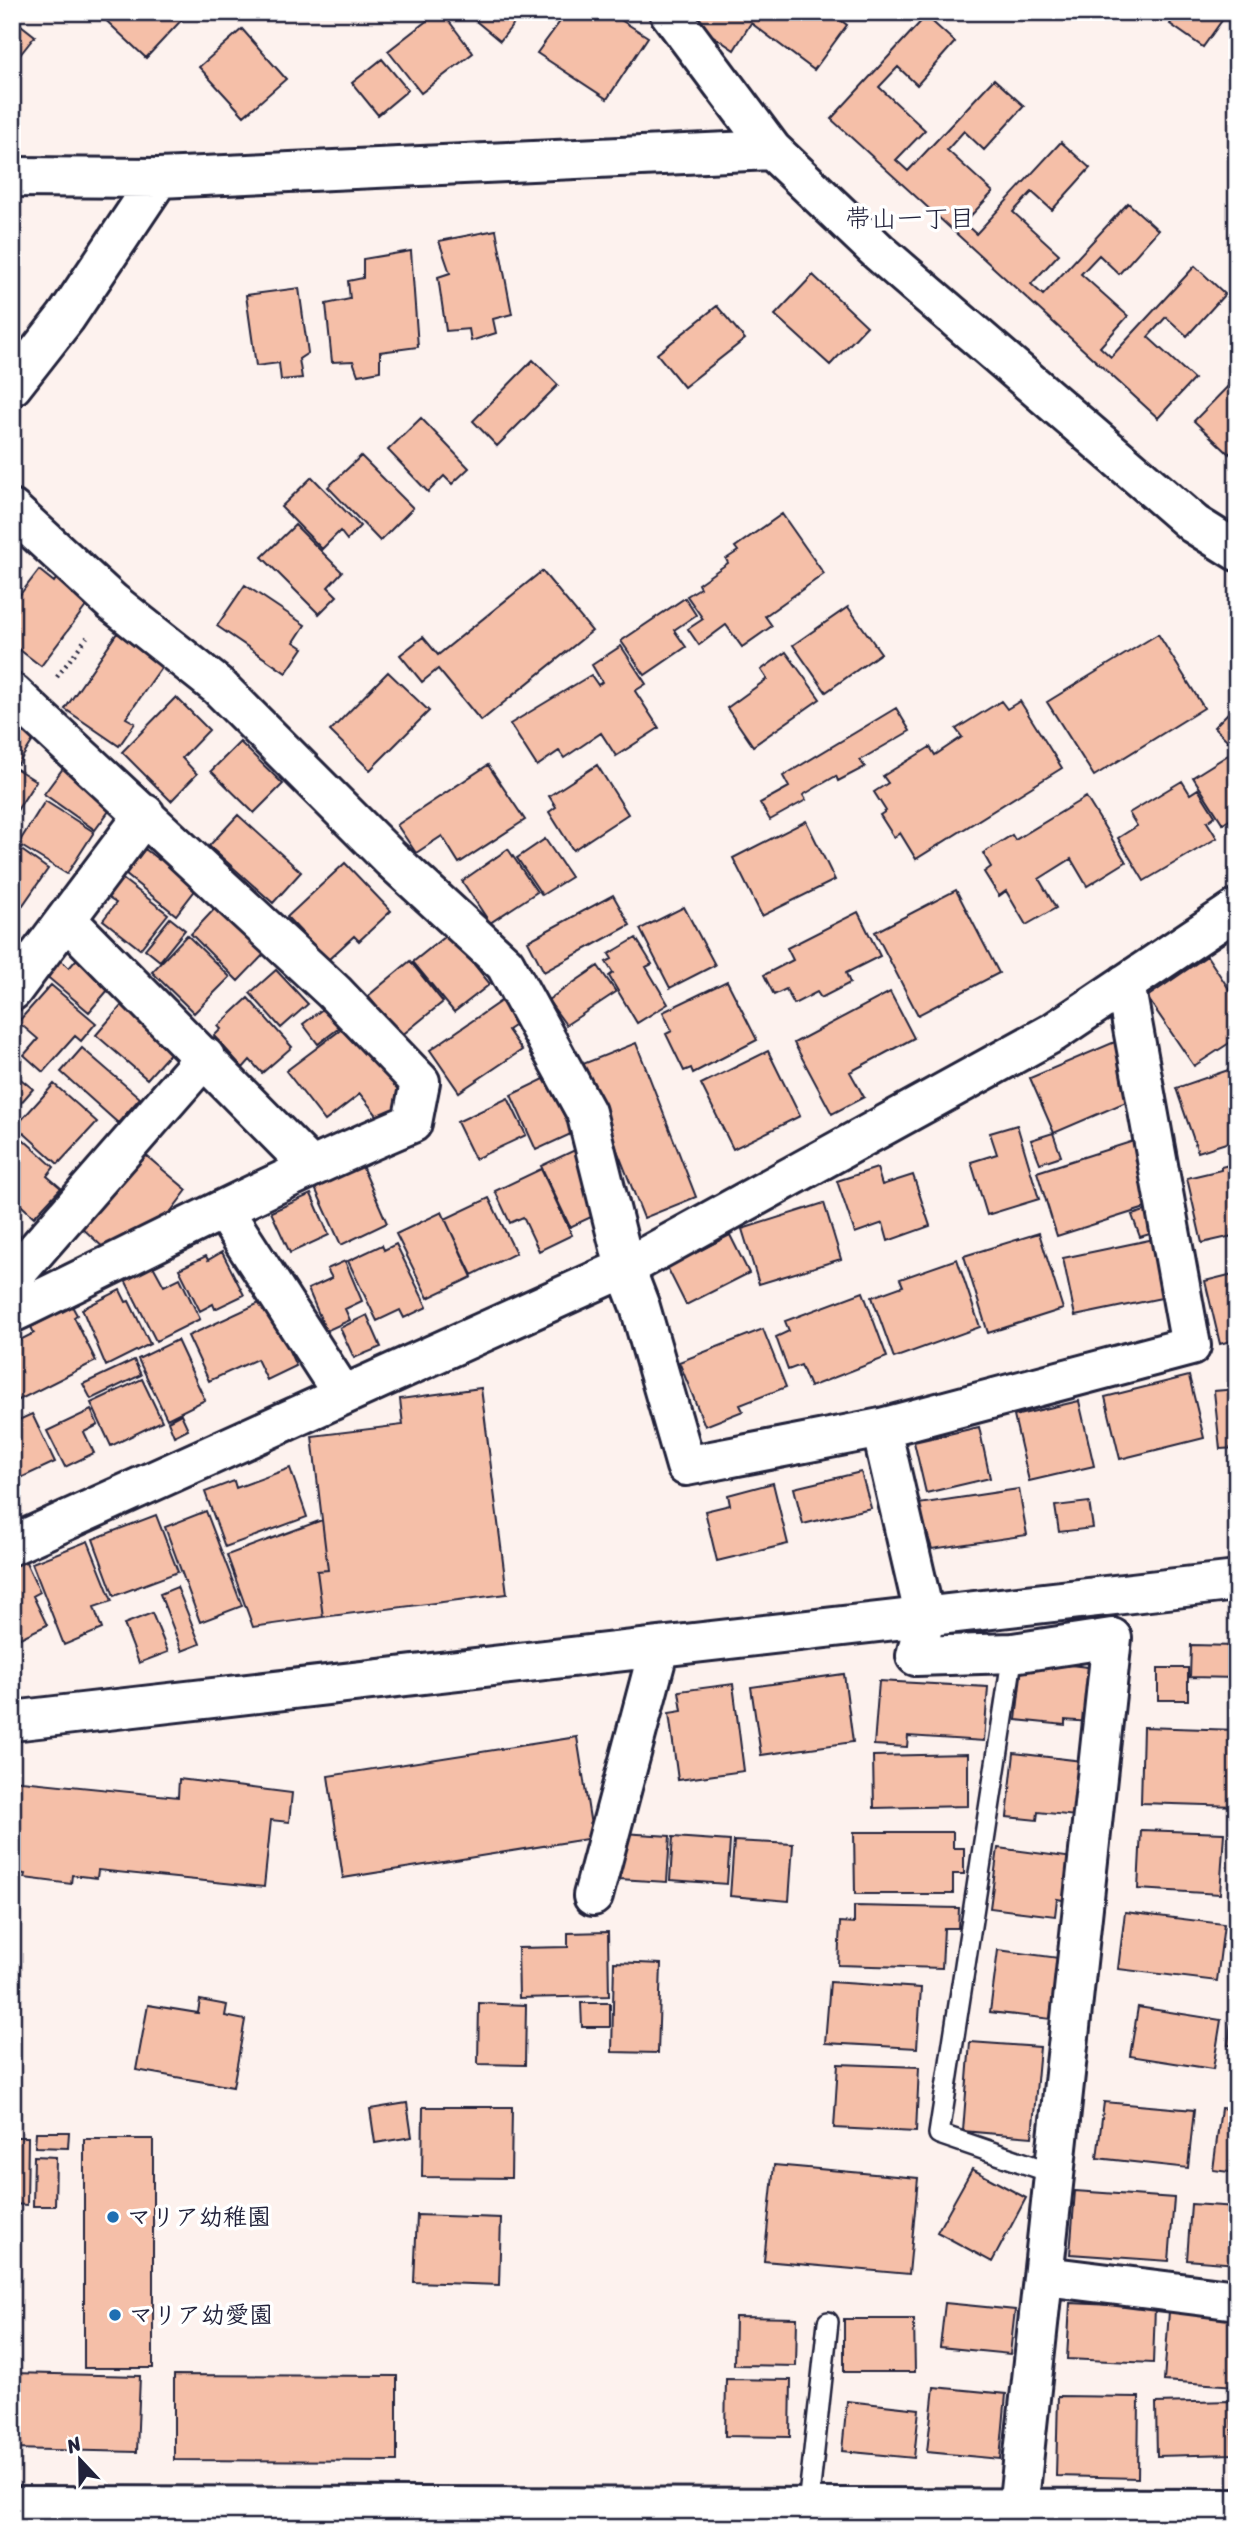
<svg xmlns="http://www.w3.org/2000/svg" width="1249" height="2540" font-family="Sriracha,'Klee One',sans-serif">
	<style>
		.building { fill: #f5bfa8; stroke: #22223b; stroke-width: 2 }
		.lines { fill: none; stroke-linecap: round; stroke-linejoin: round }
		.service-casing { stroke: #22223b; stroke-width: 24 }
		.minor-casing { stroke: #22223b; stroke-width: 44 }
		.path { stroke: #22223b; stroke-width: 4.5; stroke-dasharray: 2 5; stroke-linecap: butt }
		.service { stroke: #fff; stroke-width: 19 }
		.minor { stroke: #fff; stroke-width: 38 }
		.poi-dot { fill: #1f6fb2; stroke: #fff; stroke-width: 2.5 }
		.labels { text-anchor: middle; stroke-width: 7; stroke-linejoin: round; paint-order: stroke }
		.poi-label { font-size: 24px; font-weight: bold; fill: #22223b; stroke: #fff; text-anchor: start }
		.neighbourhood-label { font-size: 26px; fill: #22223b; stroke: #fff }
	</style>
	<rect width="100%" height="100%" fill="#fdf2ee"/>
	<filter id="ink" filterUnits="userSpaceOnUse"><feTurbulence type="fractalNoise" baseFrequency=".0143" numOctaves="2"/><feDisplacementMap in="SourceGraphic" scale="14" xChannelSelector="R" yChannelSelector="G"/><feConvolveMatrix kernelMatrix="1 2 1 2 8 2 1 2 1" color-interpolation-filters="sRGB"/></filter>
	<g filter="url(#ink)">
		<path class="building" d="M97 12H189L146 58Z
			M438 12H442L473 53 421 93 388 51Z
			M465 12H523L500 41Z
			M567 12H608L648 37 607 99 537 53Z
			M678 12H830L847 25 814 70 751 23 734 50Z
			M1178 12H1228L1203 47 1170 24Z
			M926 16 955 42 917 85 898 67 879 87 925 130 896 160 908 171 994 79 1024 106 984 150 964 131 947 150 993 192 964 223 976 234 1061 142 1090 168 1052 210 1032 192 1013 212 1059 254 1031 284 1043 295 1128 203 1158 230 1119 274 1099 255 1081 274 1128 316 1100 347 1111 357 1195 266 1225 294 1187 336 1166 317 1148 337 1194 379 1158 418 831 119Z
			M12 18 35 36 12 65Z
			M242 29 286 79 244 116 199 67Z
			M382 59 408 90 378 115 352 83Z
			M496 230 512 314 493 319 496 333 471 341 469 329 446 331 438 277 450 273 439 241Z
			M411 251 418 347 380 352V371L358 375 353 361 332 362 326 304 350 299 348 281 363 278V259Z
			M813 275 867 326 830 365 775 315Z
			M299 288 308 353 299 359 302 378 281 380 279 363 256 366 246 295Z
			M717 306 745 339 684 387 657 354Z
			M533 360 558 385 497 446 473 421Z
			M1237 377V446L1229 454 1194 421Z
			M421 418 469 468 452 484 444 476 428 492 388 450Z
			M361 456 413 508 380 541 328 487Z
			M312 477 360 526 347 540 340 531 322 549 281 507Z
			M782 514 824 574 765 616 772 626 742 647 726 625 699 645 688 629 703 619 687 596 700 588 698 584 728 563 726 559 738 551 735 547Z
			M295 525 342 572 328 587 337 596 319 614 262 557Z
			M39 570 54 582 58 576 90 601 41 666 12 644V605Z
			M542 571 592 631 481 721 438 669 422 682 400 655 423 637 438 655Z
			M245 585 305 625 294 642 303 648 286 673 217 626Z
			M685 598 696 615 674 630 686 647 645 675 621 641Z
			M848 607 881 653 826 692 793 645Z
			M117 633 163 665 126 718 135 723 119 746 65 709Z
			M1158 634 1204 708 1094 776 1047 702Z
			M621 646 646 684 635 691 659 728 616 756 601 733 564 758 559 751 537 766 510 724 591 675 598 685 602 682 592 665Z
			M786 652 820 699 753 746 727 708 767 679 761 670Z
			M388 672 429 711 370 770 330 731Z
			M176 697 209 730 182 758 197 774 171 801 122 752Z
			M1001 701 1007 709 1020 701 1062 768 916 859 900 833 894 837 880 815 886 811 874 792 888 783 883 776 930 747 935 755 962 737 956 729Z
			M1237 704V750L1214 727Z
			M896 708 910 731 860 760 865 767 838 781 836 776 803 795 806 800 770 820 760 803 789 787 783 776Z
			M12 715 39 731 18 764 12 761Z
			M240 742 283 784 254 813 211 771Z
			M1233 752 1237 758V815L1223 824 1193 777Z
			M67 763 117 800 95 830 44 794Z
			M488 765 525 820 459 863 442 836 416 853 397 825Z
			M597 765 628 814 573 850 549 812 556 807 549 796Z
			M12 766 36 781 12 818Z
			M1182 781 1190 794 1198 789 1215 816 1207 822 1217 838 1144 881 1118 838 1137 826 1129 813Z
			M1086 797 1126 862 1087 886 1071 859 1039 879 1056 908 1026 925 1006 891 999 896 984 872 991 867 983 853 1012 835 1015 840Z
			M45 801 94 832 67 874 18 844Z
			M238 815 301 872 273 903 209 846Z
			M806 821 835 880 762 916 733 858Z
			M545 839 571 877 542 895 517 858Z
			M13 844 48 869 18 912 12 908Z
			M145 849 159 860 163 856 203 880 176 915 125 874Z
			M508 849 537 892 490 923 462 881Z
			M345 863 391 911 359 941 354 936 328 960 287 917Z
			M120 877 168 914 140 949 103 920 116 903 105 896Z
			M956 890 999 973 918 1015 875 932Z
			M613 895 630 925 544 972 528 941Z
			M220 903 268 950 238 981 191 934Z
			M684 907 715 965 670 988 640 929Z
			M858 912 880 956 846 973 850 983 821 998 817 992 794 1004 786 989 774 995 764 975 793 960 787 948Z
			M170 918 185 930 160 961 145 949Z
			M449 933 490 984 454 1012 413 962Z
			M187 935 230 977 194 1013 152 972Z
			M636 938 652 964 646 967 668 1004 637 1023 609 976 613 973 606 962 612 959 609 954Z
			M82 953 115 982 89 1012 44 974 58 958 69 968Z
			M1207 956 1237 1001V1038L1194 1066 1147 997Z
			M410 961 443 1002 401 1036 368 996Z
			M598 966 616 992 566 1025 548 1000Z
			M276 970 308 1004 281 1028 250 993Z
			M727 981 757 1040 693 1073 691 1068 684 1071 666 1034 672 1031 663 1012Z
			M51 985 96 1023 81 1041 75 1036 43 1072 24 1055 38 1039 18 1022Z
			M890 992 914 1038 850 1072 864 1097 832 1114 794 1043Z
			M248 998 292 1047 262 1073 250 1060 243 1068 214 1036 221 1029 218 1026Z
			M501 1001 517 1024 508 1030 522 1050 459 1092 430 1050Z
			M122 1005 173 1050 147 1079 96 1035Z
			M328 1005 343 1025 318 1044 303 1024Z
			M350 1023 408 1098 380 1119 360 1094 325 1121 286 1071Z
			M1117 1041 1140 1096 1054 1133 1030 1078Z
			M636 1043 696 1197 644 1218 583 1064Z
			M82 1048 140 1098 118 1123 61 1072Z
			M12 1051 22 1059 12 1071Z
			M768 1051 800 1116 733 1149 701 1084Z
			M1237 1067V1147L1231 1149 1229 1142 1198 1152 1176 1088Z
			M12 1072 33 1089 12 1113Z
			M546 1078 573 1133 536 1150 511 1095Z
			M54 1084 97 1122 58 1164 16 1126Z
			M508 1098 526 1135 475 1159 457 1122Z
			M1017 1125 1039 1199 987 1215 971 1162 997 1154 990 1133Z
			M14 1131 54 1167 47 1176 61 1188 34 1217 12 1197Z
			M1053 1133 1061 1156 1040 1163 1031 1140Z
			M1140 1139 1161 1203 1057 1236 1037 1172Z
			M577 1149 606 1210 570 1227 541 1166Z
			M143 1153 187 1190 159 1227 107 1251 79 1225Z
			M1237 1163V1235L1202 1243 1187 1178 1221 1170V1167Z
			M362 1166 387 1223 341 1245 315 1188Z
			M877 1168 882 1185 913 1175 930 1226 888 1241 883 1223 855 1233 837 1181Z
			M541 1169 572 1235 539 1251 523 1217 510 1223 495 1191Z
			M311 1194 329 1235 290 1253 271 1212Z
			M489 1198 516 1253 472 1275 445 1219Z
			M824 1203 841 1259 759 1284 742 1229Z
			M1161 1206 1169 1228 1140 1237 1132 1215Z
			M442 1212 472 1277 428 1298 396 1234Z
			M1039 1233 1063 1309 988 1333 964 1256Z
			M730 1235 749 1273 686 1305 667 1267Z
			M1159 1238 1171 1296 1075 1316 1063 1258Z
			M396 1244 427 1307 404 1318 400 1310 377 1321 348 1261 382 1245 384 1250Z
			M222 1252 244 1295 215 1309 213 1304 200 1311 179 1269 206 1256 208 1260Z
			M957 1259 980 1327 894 1358 872 1297 903 1286 900 1279Z
			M345 1261 362 1301 345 1309 350 1320 326 1331 308 1289 332 1278 327 1269Z
			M152 1264 164 1286 180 1278 200 1319 156 1341 124 1278Z
			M1237 1273V1339L1220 1344 1205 1281Z
			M120 1290 126 1302 129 1301 150 1344 106 1366 82 1309Z
			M863 1292 887 1357 810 1387 801 1365 788 1370 776 1337 789 1331 785 1321Z
			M266 1300 296 1366 267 1380 257 1359 209 1381 188 1336Z
			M72 1306 77 1315 74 1317 96 1361 15 1402 12 1344 34 1333 31 1327Z
			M367 1315 381 1347 354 1358 340 1328Z
			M763 1329 786 1387 740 1405 743 1411 705 1426 679 1362Z
			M177 1340 205 1400 167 1419 138 1359Z
			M134 1360 141 1375 91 1399 83 1384Z
			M1189 1376 1204 1438 1120 1459 1105 1397Z
			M142 1379 162 1421 111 1446 91 1403Z
			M481 1388 507 1594 323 1617 317 1571 328 1570 312 1436 403 1425 400 1399Z
			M1237 1389V1448L1220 1449 1214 1391Z
			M1079 1401 1094 1466 1029 1481 1014 1416Z
			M91 1410 98 1425 84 1432 94 1453 65 1467 47 1431Z
			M32 1414 55 1462 12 1482V1423Z
			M181 1414 188 1429 174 1436 168 1421Z
			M979 1427 990 1478 926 1493 914 1442Z
			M290 1468 307 1517 225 1547 205 1492 234 1481 236 1488Z
			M861 1472 871 1508 803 1524 794 1488Z
			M773 1483 788 1544 717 1561 705 1511 730 1505 728 1495Z
			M1019 1489 1027 1535 932 1549 918 1504Z
			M1089 1502 1093 1528 1059 1532 1055 1506Z
			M206 1511 242 1606 200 1622 165 1527Z
			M156 1515 178 1572 114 1596 93 1539Z
			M322 1520 328 1570 317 1571 323 1617 253 1627 227 1555Z
			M88 1541 112 1601 94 1607 102 1629 64 1645 32 1563Z
			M25 1560 40 1592 33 1596 47 1625 12 1642V1566Z
			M177 1587 200 1644 182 1651 160 1594Z
			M152 1613 168 1652 139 1663 124 1624Z
			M1191 1645 1237 1646V1678L1190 1677Z
			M1036 1661 1096 1668 1090 1722 1065 1720V1725L1016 1720 1022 1666Z
			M1158 1668H1188V1700H1158Z
			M844 1674 853 1742 761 1755 751 1687Z
			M879 1681 988 1687 984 1741 908 1736 907 1747 874 1745Z
			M733 1684 744 1771 678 1780 669 1713 682 1711 679 1691Z
			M1143 1727 1237 1730V1806L1141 1803Z
			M577 1737 593 1838 343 1878 328 1776Z
			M1014 1753 1082 1761 1076 1816 1038 1812 1037 1820 1007 1817Z
			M968 1754V1806L874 1808 873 1756Z
			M179 1779 292 1793 289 1822 271 1820 264 1887 98 1870 97 1878 72 1875 71 1884 24 1878 25 1874 12 1872V1780L178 1797Z
			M1141 1830 1224 1833 1220 1894 1138 1889Z
			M854 1832H953V1848H964V1874H953V1894H855Z
			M622 1833 670 1836 667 1882 619 1879Z
			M673 1837 730 1841 727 1884 670 1880Z
			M734 1841 793 1844 789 1901 730 1896Z
			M998 1848 1074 1858 1068 1901 1057 1899 1055 1916 990 1908Z
			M854 1906 959 1908 958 1928H944L942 1968 838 1965 840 1922 854 1923Z
			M1125 1912 1224 1924 1217 1981 1118 1969Z
			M608 1932 609 1996 519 1998 518 1948 568 1947V1933Z
			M998 1950 1059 1958 1051 2019 990 2012Z
			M614 1962 661 1964 658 2053 612 2052Z
			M830 1982 921 1988 917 2048 825 2043Z
			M1235 1990H1237V2046L1228 2045Z
			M200 2000 227 2005 225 2016 245 2020 233 2087 136 2070 148 2005 198 2013Z
			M479 2003 526 2005 525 2065 478 2064Z
			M581 2003H610V2027H582Z
			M1138 2007 1221 2020 1213 2069 1130 2056Z
			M970 2042 1040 2047 1032 2137 963 2131Z
			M838 2064 919 2067 916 2132 834 2128Z
			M1104 2102 1194 2110 1188 2168 1097 2158Z
			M407 2103 412 2137 375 2143 370 2109Z
			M423 2107H512L511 2178 422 2177Z
			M1221 2108 1237 2110V2173L1213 2170Z
			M36 2132H69L68 2148 35 2147Z
			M12 2137H28L27 2205 12 2204Z
			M84 2139H153V2368H84Z
			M34 2156 56 2157 55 2206H33Z
			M774 2165 918 2178 909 2274 764 2261Z
			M972 2169 1026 2198 992 2262 937 2232Z
			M1075 2191 1174 2198 1169 2261 1070 2254Z
			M1191 2204 1237 2207V2264L1187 2260Z
			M417 2215 501 2218 499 2285 414 2282Z
			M945 2303 1015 2310 1010 2354 940 2347Z
			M1070 2303 1155 2307 1153 2363 1067 2359Z
			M1169 2311 1237 2315V2386L1164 2381Z
			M735 2317 797 2318 796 2366 734 2365Z
			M844 2319H914L915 2372H844Z
			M12 2373 140 2376 137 2452 12 2449Z
			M174 2375 397 2376V2461L174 2460Z
			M726 2379 791 2380 790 2437 725 2436Z
			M934 2387 1006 2394 1000 2459 927 2452Z
			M1058 2396 1139 2397 1138 2478 1056 2476Z
			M847 2401 919 2409 914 2458 842 2451Z
			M1231 2401 1233 2454 1157 2456 1156 2403Z"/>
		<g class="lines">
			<g class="service-casing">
				<path id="service" d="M1013 1653 939 2134 1056 2174
					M808 2506 828 2322"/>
			</g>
			<g class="minor-casing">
				<path id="minor" d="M669 12 772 150 879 252 1194 524 1237 551
					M12 177 159 178 772 150
					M12 386 66 317 159 178
					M12 510 112 602 218 686 391 859 505 964 586 1112 625 1268 640 1307 686 1466 881 1428 1191 1346 1125 984
					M12 693 334 992 420 1082 412 1123C276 1180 145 1249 12 1313
					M66 919 310 1166
					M12 991 145 814
					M224 1211 343 1395
					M12 1278 205 1057
					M881 1428 925 1618 916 1656 1013 1653 1112 1638 1016 2528
					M12 1545 625 1268 1054 1032 1237 909
					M12 1721 1237 1581
					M593 1896 659 1648
					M1045 2276 1237 2300
					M12 2506 1237 2509"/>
			</g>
			<path class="path" d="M57 677 87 637"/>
			<use href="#service" class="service"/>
			<use href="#minor" class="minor"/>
		</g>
	</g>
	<g class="poi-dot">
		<circle cx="113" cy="2217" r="7"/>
		<circle cx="115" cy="2315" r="7"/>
	</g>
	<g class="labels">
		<g class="poi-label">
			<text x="127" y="2225">マリア幼稚園</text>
			<text x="129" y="2323">マリア幼愛園</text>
		</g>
		<g class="neighbourhood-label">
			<text x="910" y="227">帯山一丁目</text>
		</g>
	</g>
	<rect width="1249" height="2540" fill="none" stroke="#fff" stroke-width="42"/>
	<rect x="21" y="21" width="1207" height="2498" fill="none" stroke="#22223b" stroke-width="2.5" filter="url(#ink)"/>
	<g transform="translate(80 2460) rotate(338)" stroke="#ffffff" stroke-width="5" paint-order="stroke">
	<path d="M0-5L12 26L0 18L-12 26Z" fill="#22223b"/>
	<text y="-10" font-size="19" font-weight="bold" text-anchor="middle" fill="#22223b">N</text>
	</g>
</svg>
